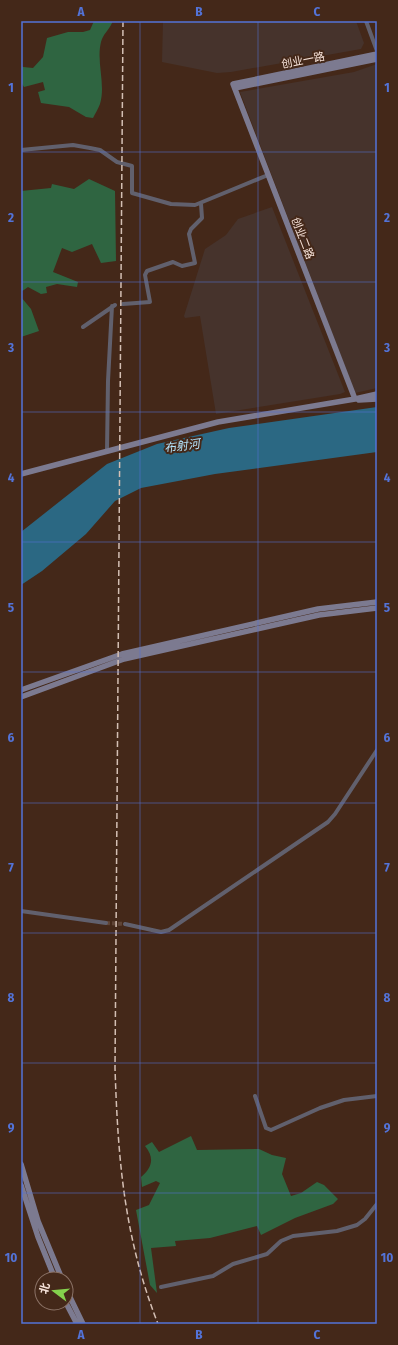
<svg xmlns="http://www.w3.org/2000/svg" width="398" height="1345" font-family="'Fira Sans Condensed','Noto Sans SC',sans-serif">
	<style>
		.industrial { fill: #46332c }
		.green { fill: #2f6541 }
		.water { fill: #2b6883 }
		.lines { fill: none; stroke-linecap: round; stroke-linejoin: round }
		.street-tunnel { stroke: #5f4436; stroke-width: 4; stroke-dasharray: 4 2; stroke-linecap: butt }
		.street { stroke: #61606d; stroke-width: 4 }
		.secondary { stroke: #7c7a90; stroke-width: 5.5 }
		.rail { stroke: #d4bfb4; stroke-width: 1.5; stroke-dasharray: 6 3; stroke-linecap: butt }
		.grid { fill: none; stroke: #5373d8; stroke-width: 1; stroke-opacity: 0.55 }
		.labels { text-anchor: middle; stroke-width: 4; stroke-linejoin: round; paint-order: stroke }
		.street-label { font-size: 11px; fill: #f6e2d9; stroke: #442819 }
		.water-label { font-size: 12px; font-style: italic; fill: #b3e5fe; stroke: #442819 }
		.neatline { fill: none; stroke: #5373d8; stroke-width: 1.5 }
		.grid-label { font-size: 13px; text-anchor: middle; font-weight: bold; fill: #5373d8 }
	</style>
	<rect width="100%" height="100%" fill="#442819"/>
	<path class="industrial" d="M163 21H356L364 43 361 49 231 72 217 73 162 62Z
		M377 64V388L355 393 240 92 354 72Z
		M272 207 345 392 340 394 216 414 200 316 185 318 184 316 205 249 226 235 238 219Z"/>
	<path class="green" d="M94 21H112V23C109 30 103 34 101 42 96 62 106 84 100 104 98 109 95 114 93 118L86 117 69 107 41 103 38 92 45 90 43 82 24 87 21 82V65L23 67 33 68 43 57 47 38 68 32H83L90 30Z
		M89 179 115 191 116 261 101 263 92 244 72 252 62 248 53 272 78 282 77 287 57 284 46 287 47 293 41 294 28 287 21 292V191L51 188 52 184 74 189Z
		M21 297 31 309 39 331 21 337Z
		M191 1136 197 1150 259 1149 272 1155 286 1158 282 1174 291 1196 301 1193 317 1182 324 1185 338 1199 333 1204 295 1218 261 1235 257 1226 210 1238 175 1241 176 1246 151 1248 157 1293 150 1285 136 1210 149 1205 160 1183 156 1181 142 1187 141 1177C152 1168 155 1158 145 1146L152 1142 159 1152Z"/>
	<path class="water" d="M377 407V452L215 474 141 488 115 501 86 534 42 571 21 585V532L107 464 157 444 229 428Z"/>
	<g class="lines">
		<path class="street-tunnel" d="M106 923 125 924"/>
		<path class="street" d="M366 21 377 51
			M21 150 73 145 90 148 100 150 117 162 132 166V193L171 204 195 205 268 175
			M123 304 150 302 145 275 147 271 173 262 182 266 195 263 189 234 191 229 202 218 201 204
			M83 327 115 305
			M107 451 108 381 112 306
			M21 911 106 923
			M125 924 161 932 169 930 328 822 335 814 377 750
			M255 1096 266 1128 271 1130 320 1108 344 1100 377 1096
			M161 1287 213 1276 233 1264 267 1254 281 1241 293 1236 337 1231 357 1225 365 1219 377 1204"/>
		<path class="secondary" d="M235 88 377 59
			M355 399 233 84 377 54
			M359 400 377 399
			M21 474 218 422 355 399 377 394
			M21 690 122 654 318 609 377 602
			M21 697 124 659 319 615 377 608
			M21 1164 38 1221 62 1279
			M21 1185 38 1237 55 1279
			M66 1289 83 1324
			M66 1303 77 1324"/>
		<path class="rail" d="M123 21 115 1068C118 1160 124 1237 158 1324"/>
	</g>
	<path class="grid" d="M140 21V1324M258 21V1324M21 152H377M21 282H377M21 412H377M21 542H377M21 672H377M21 803H377M21 933H377M21 1063H377M21 1193H377"/>
	<g class="labels">
		<g class="street-label">
			<text transform="translate(303 60) rotate(-11)" y="4">创业一路</text>
			<text transform="translate(303 238) rotate(69)" y="4">创业二路</text>
		</g>
		<g class="water-label">
			<text transform="translate(182 446) rotate(-8)" y="4">布射河</text>
		</g>
	</g>
	<rect width="398" height="1345" fill="none" stroke="#442819" stroke-width="44"/>
	<g transform="translate(54 1291) rotate(286)"><circle r="19" fill="#442819" stroke="#8b7266"/>
	<path d="M0-3L7 15L0 10L-7 15Z" fill="#84d04d"/>
	<text y="-6" font-size="11" font-weight="bold" text-anchor="middle" fill="#f6e2d9">北</text>
	</g>
	<rect x="22" y="22" width="354" height="1301" class="neatline"/>
	<g class="grid-label">
		<text x="81" y="16">A</text>
		<text x="199" y="16">B</text>
		<text x="317" y="16">C</text>
		<text x="11" y="92">1</text>
		<text x="387" y="92">1</text>
		<text x="11" y="222">2</text>
		<text x="387" y="222">2</text>
		<text x="11" y="352">3</text>
		<text x="387" y="352">3</text>
		<text x="11" y="482">4</text>
		<text x="387" y="482">4</text>
		<text x="11" y="612">5</text>
		<text x="387" y="612">5</text>
		<text x="11" y="742">6</text>
		<text x="387" y="742">6</text>
		<text x="11" y="872">7</text>
		<text x="387" y="872">7</text>
		<text x="11" y="1002">8</text>
		<text x="387" y="1002">8</text>
		<text x="11" y="1132">9</text>
		<text x="387" y="1132">9</text>
		<text x="11" y="1262">10</text>
		<text x="387" y="1262">10</text>
		<text x="81" y="1339">A</text>
		<text x="199" y="1339">B</text>
		<text x="317" y="1339">C</text>
	</g>
</svg>
